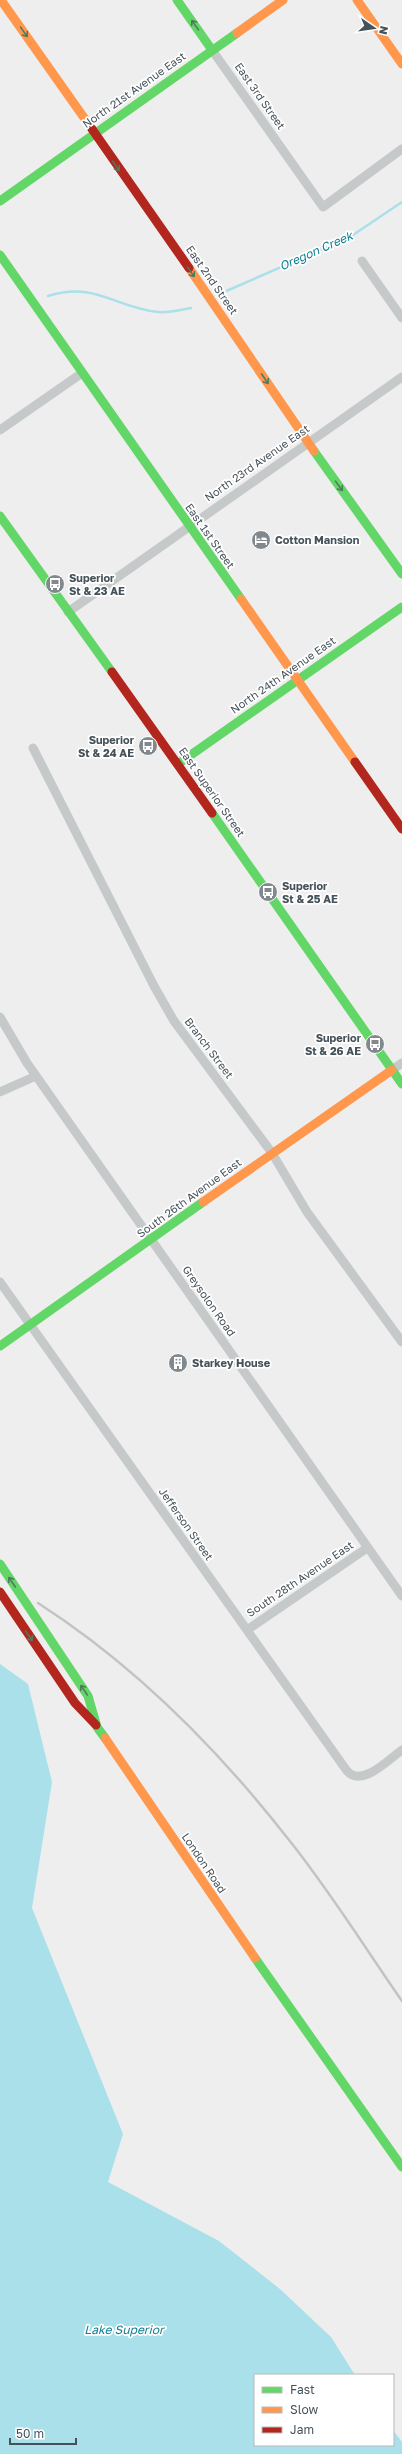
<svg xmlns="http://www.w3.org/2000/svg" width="402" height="2454" font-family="'Golos Text',sans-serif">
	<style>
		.water { fill: #a9e0ea }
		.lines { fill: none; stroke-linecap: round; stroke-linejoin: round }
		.stream { stroke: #a9e0ea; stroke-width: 2.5 }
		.street { stroke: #c6c9ca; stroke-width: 9 }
		.fast { stroke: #63d668; stroke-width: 9 }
		.slow { stroke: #ff974d; stroke-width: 9 }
		.jam { stroke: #b3261e; stroke-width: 9 }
		.rail { stroke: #c1c4c5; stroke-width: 2.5 }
		.oneway { stroke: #4f7a5e }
		.labels { text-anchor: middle; stroke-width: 3.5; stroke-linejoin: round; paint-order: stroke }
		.street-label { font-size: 11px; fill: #46525a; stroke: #fff }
		.poi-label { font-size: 11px; font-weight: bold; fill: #46525a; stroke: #fff; text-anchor: start }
		.water-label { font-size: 12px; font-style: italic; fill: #118094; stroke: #fff }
	</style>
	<rect width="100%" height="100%" fill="#efeeee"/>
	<path class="water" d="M0 1664 28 1684 52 1782 32 1908 123 2134 108 2182 219 2241 280 2289 331 2337 355 2375H255V2445H393V2430L402 2442V2454H0Z"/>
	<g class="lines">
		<path class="stream" d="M224 292 350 237 402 202
			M48 296C96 281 115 308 158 312 169 313 180 310 191 308"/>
		<path class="street" d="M212 50 323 207 402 149
			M362 261 402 318
			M0 430 82 373
			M68 612 402 377
			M33 748 154 986 174 1021 272 1153 307 1212 402 1342
			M0 1017 27 1063 402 1596
			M392 1070 402 1063
			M0 1092 36 1076
			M0 1282 347 1771C362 1788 389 1759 402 1750
			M247 1630 367 1548"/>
		<path class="fast" d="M177 0 212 50
			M0 201 237 33
			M0 255 241 599
			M314 451 402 574
			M0 516 112 672
			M178 764 402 607
			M212 813 402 1084
			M0 1346 203 1202
			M0 1564 88 1696 97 1727 105 1738
			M255 1958 402 2167"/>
		<path class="slow" d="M1 0 92 129
			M357 0 402 64
			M237 33 283 0
			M189 268 314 451
			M241 599 355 762
			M203 1202 392 1070
			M105 1738 255 1958"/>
		<path class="jam" d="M92 129 189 268
			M112 672 212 813
			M355 762 402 829
			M0 1592 75 1703 96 1725"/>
		<path class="rail" d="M38 1603C136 1666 218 1749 289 1840 330 1891 365 1948 402 2001"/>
	</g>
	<defs><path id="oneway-shaft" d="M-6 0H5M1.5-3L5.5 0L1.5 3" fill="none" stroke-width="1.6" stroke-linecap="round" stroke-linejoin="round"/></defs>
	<g class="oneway">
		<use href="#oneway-shaft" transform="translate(195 25) rotate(-125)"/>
		<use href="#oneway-shaft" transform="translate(24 32) rotate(55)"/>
		<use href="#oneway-shaft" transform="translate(116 166) rotate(55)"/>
		<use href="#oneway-shaft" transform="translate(191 272) rotate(55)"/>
		<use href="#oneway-shaft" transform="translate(265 379) rotate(56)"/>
		<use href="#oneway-shaft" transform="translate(339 486) rotate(54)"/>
		<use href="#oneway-shaft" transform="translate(12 1582) rotate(-124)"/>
		<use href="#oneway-shaft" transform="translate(29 1636) rotate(56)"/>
		<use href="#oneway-shaft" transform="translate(84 1690) rotate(-124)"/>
	</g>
	<defs>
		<g id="hotel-disc" transform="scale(1)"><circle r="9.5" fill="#81898e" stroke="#fff"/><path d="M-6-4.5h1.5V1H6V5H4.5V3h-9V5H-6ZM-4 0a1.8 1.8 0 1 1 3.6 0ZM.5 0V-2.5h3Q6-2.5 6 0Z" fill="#fff"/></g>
		<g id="bus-disc" transform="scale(1)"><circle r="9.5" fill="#81898e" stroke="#fff"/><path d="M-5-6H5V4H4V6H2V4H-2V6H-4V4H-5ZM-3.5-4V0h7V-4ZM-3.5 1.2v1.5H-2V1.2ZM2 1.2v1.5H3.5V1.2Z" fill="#fff"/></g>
		<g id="building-disc" transform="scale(1)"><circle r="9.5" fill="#81898e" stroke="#fff"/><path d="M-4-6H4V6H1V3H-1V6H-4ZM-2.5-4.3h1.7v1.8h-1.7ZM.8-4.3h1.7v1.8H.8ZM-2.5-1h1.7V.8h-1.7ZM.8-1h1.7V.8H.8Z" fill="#fff"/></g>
	</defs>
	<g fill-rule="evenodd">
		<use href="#hotel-disc" x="261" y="540"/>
		<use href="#bus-disc" x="55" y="584"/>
		<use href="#bus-disc" x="148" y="746"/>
		<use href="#bus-disc" x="268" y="892"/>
		<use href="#bus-disc" x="375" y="1044"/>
		<use href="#building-disc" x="178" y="1363"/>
	</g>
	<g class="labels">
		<g class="street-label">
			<text transform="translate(134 90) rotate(-35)" y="4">North 21st Avenue East</text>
			<text transform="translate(260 96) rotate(55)" y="4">East 3rd Street</text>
			<text transform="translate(212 280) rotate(55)" y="4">East 2nd Street</text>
			<text transform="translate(257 463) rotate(-35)" y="4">North 23rd Avenue East</text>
			<text transform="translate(210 536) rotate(55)" y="4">East 1st Street</text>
			<text transform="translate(283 675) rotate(-35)" y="4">North 24th Avenue East</text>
			<text transform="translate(212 792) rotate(55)" y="4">East Superior Street</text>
			<text transform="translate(209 1048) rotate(53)" y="4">Branch Street</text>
			<text transform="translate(189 1198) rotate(-36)" y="4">South 26th Avenue East</text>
			<text transform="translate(209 1301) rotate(55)" y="4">Greysolon Road</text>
			<text transform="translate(186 1524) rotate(55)" y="4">Jefferson Street</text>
			<text transform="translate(300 1579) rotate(-34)" y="4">South 28th Avenue East</text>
			<text transform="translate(204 1863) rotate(56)" y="4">London Road</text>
		</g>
		<g class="poi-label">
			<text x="275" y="544">Cotton Mansion</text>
			<text x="69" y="582">Superior<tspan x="69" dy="13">St &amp; 23 AE</tspan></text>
			<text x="134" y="744" text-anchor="end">Superior<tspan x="134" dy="13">St &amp; 24 AE</tspan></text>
			<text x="282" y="890">Superior<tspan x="282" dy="13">St &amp; 25 AE</tspan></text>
			<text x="361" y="1042" text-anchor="end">Superior<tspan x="361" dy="13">St &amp; 26 AE</tspan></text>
			<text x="192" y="1367">Starkey House</text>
		</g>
		<g class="water-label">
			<text transform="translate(316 251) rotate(-24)" y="4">Oregon Creek</text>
			<text x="124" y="2334">Lake Superior</text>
		</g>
	</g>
	<rect x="254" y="2374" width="140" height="72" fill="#ffffff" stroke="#b5babd"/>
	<rect x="262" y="2387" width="20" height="6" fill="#63d668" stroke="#b5babd"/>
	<text x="290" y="2394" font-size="12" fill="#46525a">Fast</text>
	<rect x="262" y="2407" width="20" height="6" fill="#ff974d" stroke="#b5babd"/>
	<text x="290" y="2414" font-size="12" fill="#46525a">Slow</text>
	<rect x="262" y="2427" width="20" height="6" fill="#b3261e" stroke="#b5babd"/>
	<text x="290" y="2434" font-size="12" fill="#46525a">Jam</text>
	<g transform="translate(374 28) rotate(103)" stroke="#ffffff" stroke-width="3" paint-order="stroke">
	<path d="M0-3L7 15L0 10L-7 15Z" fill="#46525a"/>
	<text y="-6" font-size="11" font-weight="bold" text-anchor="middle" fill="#46525a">N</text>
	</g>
	<path d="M10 2438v6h66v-6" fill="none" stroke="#46525a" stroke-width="2"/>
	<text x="16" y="2438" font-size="12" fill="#46525a" stroke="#ffffff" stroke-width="3" paint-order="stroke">50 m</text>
</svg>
